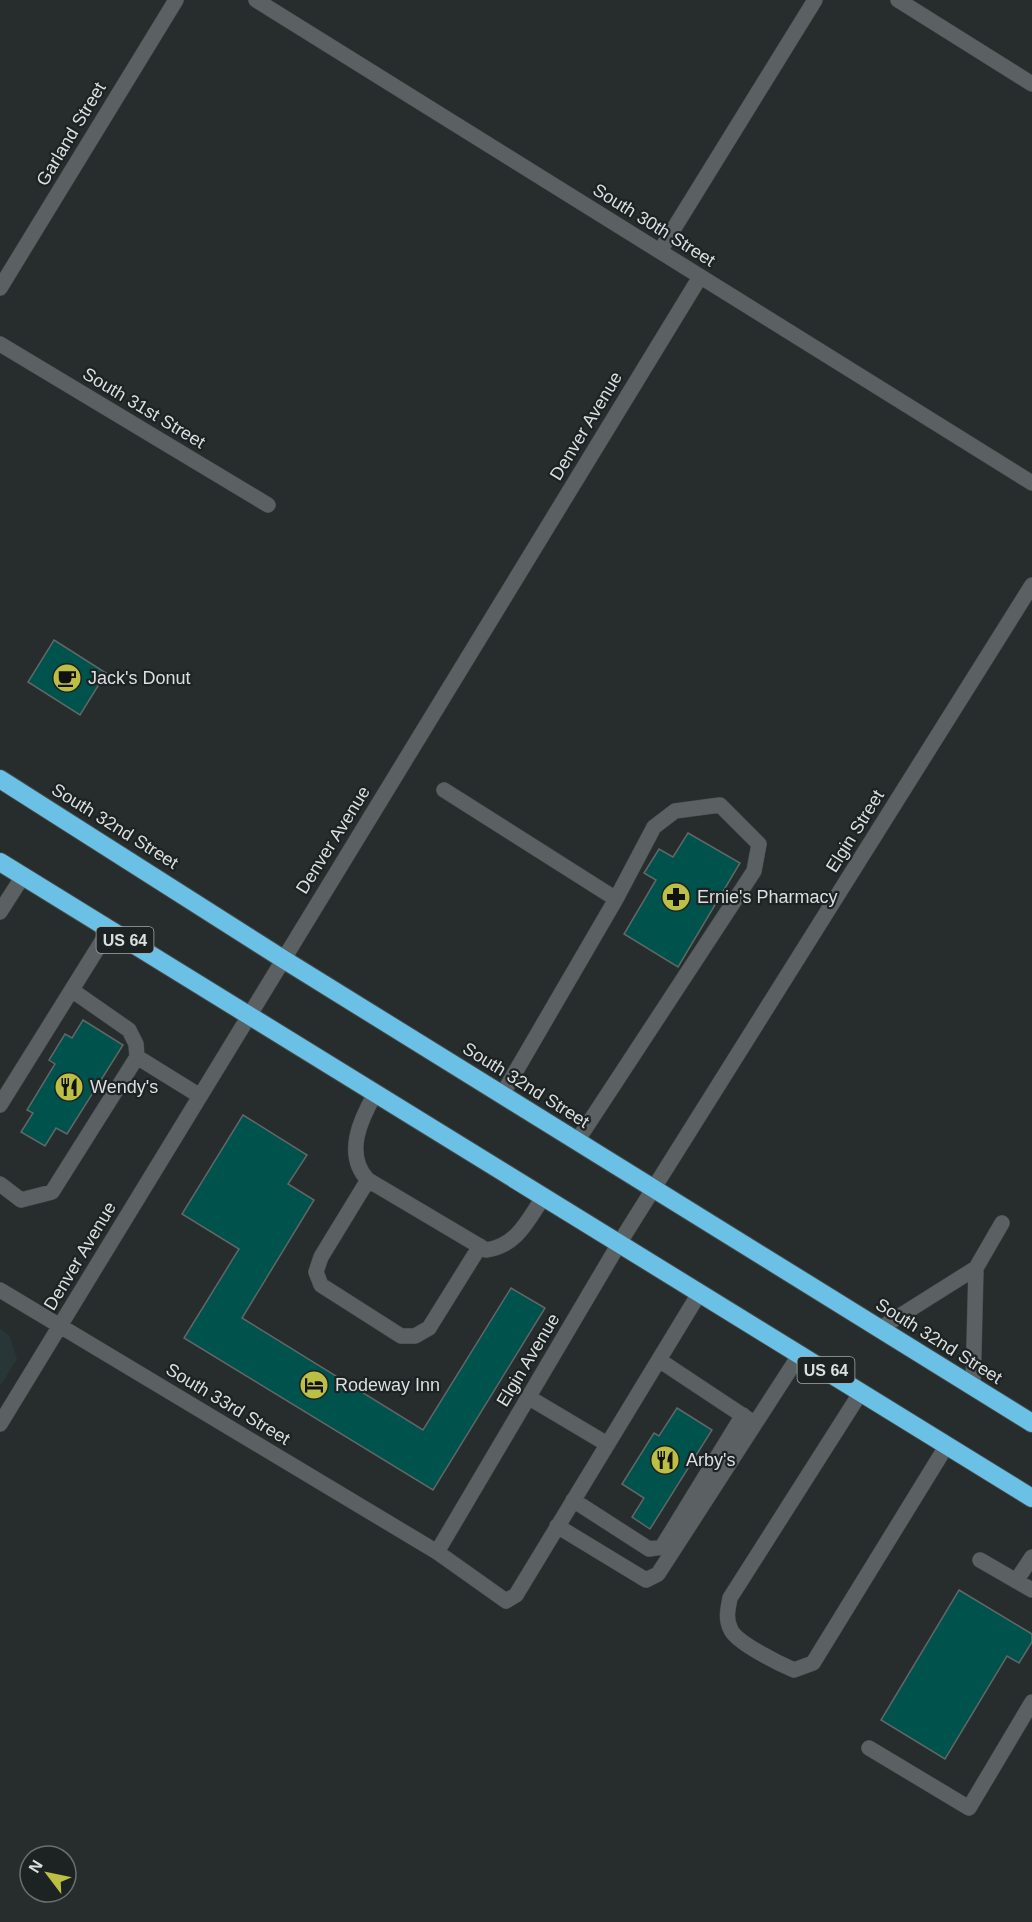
<svg xmlns="http://www.w3.org/2000/svg" width="1032" height="1922" font-family="Helvetica,sans-serif">
	<style>
		.built { fill: #293638 }
		.building { fill: #00524d; stroke: #606766; stroke-width: 1.5 }
		.lines { fill: none; stroke-linecap: round; stroke-linejoin: round }
		.minor-casing { stroke: #444a4a; stroke-width: 16 }
		.highway-casing { stroke: #444a4a; stroke-width: 20 }
		.minor { stroke: #5b6162; stroke-width: 15 }
		.highway { stroke: #6ac1e5; stroke-width: 18 }
		.labels { text-anchor: middle; stroke-width: 4.5; stroke-linejoin: round; paint-order: stroke }
		.shield { fill: #1d2223; stroke: #a2a6a7; stroke-width: 1.5 }
		.shield-label { font-size: 16px; font-weight: bold; fill: #dbdfdf }
		.street-label { font-size: 18px; fill: #dbdfdf; stroke: #1d2223 }
		.poi-label { font-size: 18px; fill: #dbdfdf; stroke: #1d2223; text-anchor: start }
	</style>
	<rect width="100%" height="100%" fill="#272c2d"/>
	<path class="built" d="M0 1329 9 1335 17 1359 0 1386Z"/>
	<path class="building" d="M54 640 106 673 80 715 28 682Z
		M688 833 740 863 678 967 624 934 656 880 644 873 659 849 673 857Z
		M83 1020 123 1045 67 1134 56 1128 45 1146 21 1132 33 1113 27 1110 55 1064 49 1060 65 1034 72 1038Z
		M243 1115 307 1155 288 1184 314 1200 242 1318 423 1430 511 1288 545 1308 433 1490 184 1338 239 1249 182 1214Z
		M677 1408 712 1430 650 1529 632 1517 644 1498 622 1484 654 1433 659 1436Z
		M959 1590 1032 1634V1642L1019 1663 1007 1656 945 1759 881 1720Z"/>
	<g class="lines">
		<g class="minor-casing">
			<path id="minor" d="M256 0 1032 483
				M898 0 1032 84
				M660 251 815 0
				M0 288 176 0
				M0 344 268 505
				M444 790 616 899
				M0 912 23 876
				M137 1057 200 1096
				M375 1094C360 1120 344 1155 368 1180L486 1250C517 1246 528 1220 544 1196
				M502 1095 616 899 654 827 675 811 720 805 759 844 754 871 577 1141
				M0 1105 109 930
				M368 1180 321 1257 316 1272 321 1285 401 1336H415L429 1328 480 1246
				M0 1184 21 1200 52 1192 137 1057 136 1044 129 1030 73 991
				M0 1290 437 1552 506 1601 516 1595 700 1292
				M879 1329 976 1268
				M659 1360 751 1421
				M973 1387 976 1268 1002 1223
				M861 1392 730 1598C728 1609 725 1619 731 1630 737 1643 780 1664 794 1670L813 1663 947 1445
				M528 1397 607 1444
				M0 1424 700 277
				M573 1500 649 1549 662 1547 743 1415
				M557 1526 646 1580 658 1574 800 1354
				M437 1552 620 1242 1032 585
				M980 1560 1032 1590
				M1016 1581 1032 1557
				M869 1748 969 1808 1032 1702"/>
		</g>
		<g class="highway-casing">
			<path id="highway" d="M0 779 283 959 1032 1423
				M0 862 1032 1498"/>
		</g>
		<use href="#minor" class="minor"/>
		<use href="#highway" class="highway"/>
	</g>
	<defs>
		<g id="cafe-disc" transform="scale(1.5)"><circle r="9.5" fill="#bbc044" stroke="#1d2223"/><path d="M-5.5-4.5H6V0H3Q3 3.5 0 3.5H-2.5Q-5.5 3.5-5.5 0ZM3-3.2v2h1.7v-2ZM-6 4.5H4V6H-6Z" fill="#111"/></g>
		<g id="pharmacy-disc" transform="scale(1.5)"><circle r="9.5" fill="#bbc044" stroke="#1d2223"/><path d="M-2-6h4v4h4v4h-4v4h-4v-4h-4v-4h4Z" fill="#111"/></g>
		<g id="restaurant-disc" transform="scale(1.5)"><circle r="9.5" fill="#bbc044" stroke="#1d2223"/><path d="M-5-6h1v4h1v-4h1v4h1v-4h1v5L-1.5 .5V6h-2V.5L-5-1ZM5-6V6H3V1.5H1.5Q1.5-4 5-6Z" fill="#111"/></g>
		<g id="hotel-disc" transform="scale(1.5)"><circle r="9.5" fill="#bbc044" stroke="#1d2223"/><path d="M-6-4.5h1.5V1H6V5H4.5V3h-9V5H-6ZM-4 0a1.8 1.8 0 1 1 3.6 0ZM.5 0V-2.5h3Q6-2.5 6 0Z" fill="#111"/></g>
	</defs>
	<g fill-rule="evenodd">
		<use href="#cafe-disc" x="67" y="678"/>
		<use href="#pharmacy-disc" x="676" y="897"/>
		<use href="#restaurant-disc" x="69" y="1087"/>
		<use href="#hotel-disc" x="314" y="1385"/>
		<use href="#restaurant-disc" x="665" y="1460"/>
	</g>
	<g class="labels">
		<g class="shield">
			<rect x="96.5" y="927" width="57" height="26" rx="4.5"/>
			<rect x="797.5" y="1357" width="57" height="26" rx="4.5"/>
		</g>
		<g class="shield-label">
			<text x="125" y="946">US 64</text>
			<text x="826" y="1376">US 64</text>
		</g>
		<g class="street-label">
			<text transform="translate(71 134) rotate(-59)" y="6">Garland Street</text>
			<text transform="translate(654 225) rotate(32)" y="6">South 30th Street</text>
			<text transform="translate(144 408) rotate(31)" y="6">South 31st Street</text>
			<text transform="translate(586 426) rotate(-59)" y="6">Denver Avenue</text>
			<text transform="translate(115 826) rotate(32)" y="6">South 32nd Street</text>
			<text transform="translate(855 831) rotate(-58)" y="6">Elgin Street</text>
			<text transform="translate(333 840) rotate(-58)" y="6">Denver Avenue</text>
			<text transform="translate(526 1085) rotate(32)" y="6">South 32nd Street</text>
			<text transform="translate(80 1256) rotate(-59)" y="6">Denver Avenue</text>
			<text transform="translate(939 1341) rotate(32)" y="6">South 32nd Street</text>
			<text transform="translate(528 1360) rotate(-59)" y="6">Elgin Avenue</text>
			<text transform="translate(228 1404) rotate(31)" y="6">South 33rd Street</text>
		</g>
		<g class="poi-label">
			<text x="88" y="684">Jack's Donut</text>
			<text x="697" y="903">Ernie's Pharmacy</text>
			<text x="90" y="1093">Wendy's</text>
			<text x="335" y="1391">Rodeway Inn</text>
			<text x="686" y="1466">Arby's</text>
		</g>
	</g>
	<g transform="translate(48 1874) rotate(302)"><circle r="28" fill="#1d2223" stroke="#696e6e" stroke-width="1.5"/>
	<path d="M0-4.5L10 22L0 15L-10 22Z" fill="#bbc044"/>
	<text y="-9" font-size="16" font-weight="bold" text-anchor="middle" fill="#dbdfdf">N</text>
	</g>
</svg>
